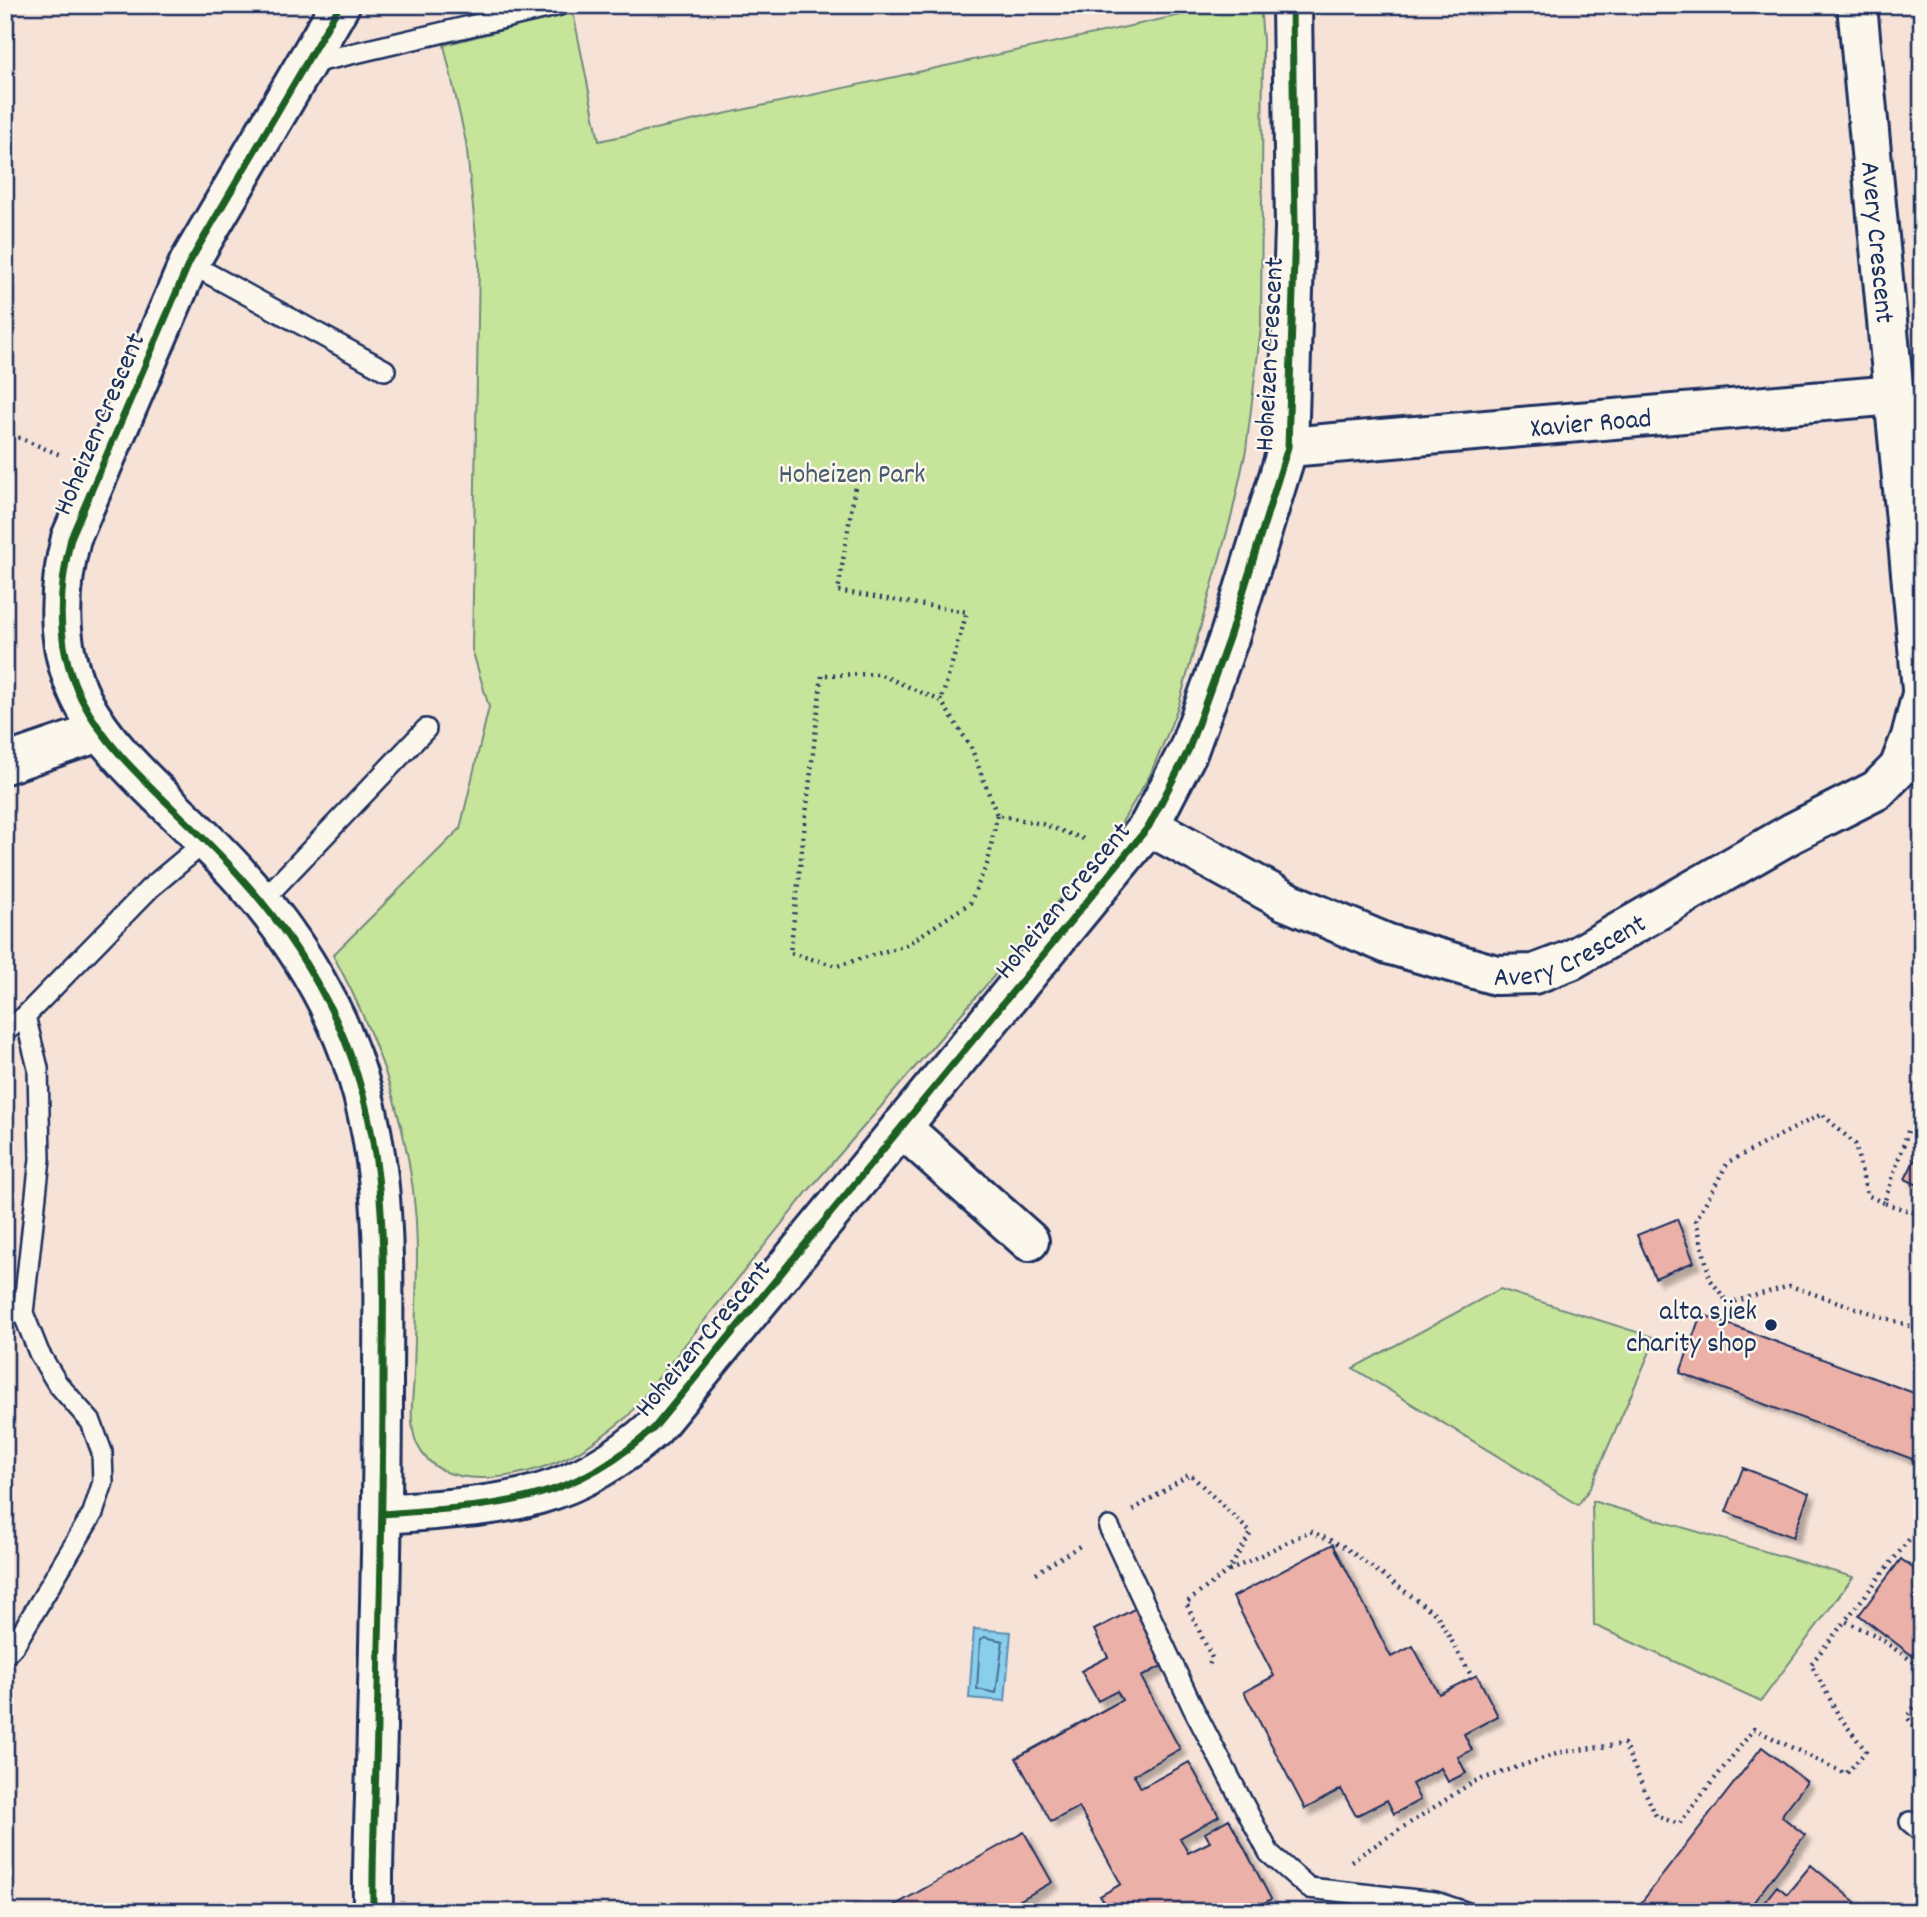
<svg xmlns="http://www.w3.org/2000/svg" width="1927" height="1917" font-family="Dekko,sans-serif">
	<style>
		.green { fill: #c7e49b; stroke: #718a7c; stroke-width: 2 }
		.water { fill: #89ceeb; stroke: #5d8eb3; stroke-width: 2 }
		.lines { fill: none; stroke-linecap: round; stroke-linejoin: round }
		.shore { stroke: #476f96; stroke-width: 2 }
		.building { fill: #ebb0a7; stroke: #1b2f5e; stroke-width: 2; filter: url(#shadow) }
		.service-casing { stroke: #1b2f5e; stroke-width: 24 }
		.minor-casing { stroke: #1b2f5e; stroke-width: 44 }
		.path { stroke: #1b2f5e; stroke-width: 4.5; stroke-dasharray: 2 5; stroke-linecap: butt }
		.service { stroke: #fbf7ec; stroke-width: 19 }
		.minor { stroke: #fbf7ec; stroke-width: 38 }
		.cycleway-casing { stroke: #fbf7ec; stroke-width: 11 }
		.cycleway { stroke: #1b5e20; stroke-width: 7 }
		.poi-dot { fill: #1b2f5e; stroke: #fbf7ec; stroke-width: 2.5 }
		.labels { text-anchor: middle; stroke-width: 5; stroke-linejoin: round; paint-order: stroke }
		.street-label { font-size: 28px; fill: #1b2f5e; stroke: #fbf7ec }
		.park-label { font-size: 28px; fill: #465c6d; stroke: #fbf7ec }
		.poi-label { font-size: 28px; fill: #1b2f5e; stroke: #fbf7ec; text-anchor: end }
	</style>
	<defs>
		<filter id="shadow"><feDropShadow dx="6" dy="6" stdDeviation="2" flood-color="#0004"/></filter>
	</defs>
	<rect width="100%" height="100%" fill="#f6e2d7"/>
	<filter id="ink" filterUnits="userSpaceOnUse"><feTurbulence type="fractalNoise" baseFrequency=".0143" numOctaves="2"/><feDisplacementMap in="SourceGraphic" scale="14" xChannelSelector="R" yChannelSelector="G"/><feConvolveMatrix kernelMatrix="1 2 1 2 8 2 1 2 1" color-interpolation-filters="sRGB"/></filter>
	<g filter="url(#ink)">
		<path class="green" d="M1227 5H1260L1263 40 1261 328 1246 450 1232 514 1179 704 1165 740 1150 775 1122 822 1090 865 808 1191 628 1416C608 1432 589 1447 566 1458 526 1477 441 1497 417 1444 408 1424 413 1397 414 1376 415 1333 417 1291 417 1248 416 1144 382 1045 333 955L460 829 489 707 472 649 479 264 466 142 444 45 573 12 599 141Z
			M1500 1289 1656 1338 1590 1488 1578 1505 1353 1368Z
			M1592 1501 1853 1577 1761 1701 1594 1625Z"/>
		<path class="water" d="M974 1629 1011 1632 1005 1701 969 1698Z"/>
		<g class="lines">
			<path class="shore" d="M984 1637 1003 1641 996 1693 977 1689 980 1640Z"/>
		</g>
		<path class="building" d="M1922 1145V1187L1905 1179Z
			M1677 1219 1694 1262 1655 1278 1637 1235Z
			M1701 1314 1922 1396V1443L1915 1460 1680 1373Z
			M1743 1468 1809 1493 1793 1537 1726 1512Z
			M1333 1544 1391 1657 1413 1646 1439 1694 1477 1675 1498 1716 1464 1734 1472 1750 1458 1757 1466 1773 1448 1782 1441 1768 1412 1784 1420 1800 1394 1814 1387 1800 1356 1816 1341 1789 1305 1809 1244 1692 1274 1676 1233 1597Z
			M1901 1559 1922 1575V1663L1859 1615Z
			M1136 1608 1169 1662 1141 1677 1180 1749 1134 1775 1141 1788 1189 1762 1219 1816 1180 1838 1188 1853 1210 1842 1205 1833 1229 1819 1271 1899 1248 1912H1109L1100 1896 1121 1884 1079 1807 1051 1822 1016 1758 1122 1700 1117 1691 1098 1701 1081 1671 1108 1657 1094 1630Z
			M1762 1747 1807 1782 1781 1816 1805 1835 1746 1912H1634Z
			M1024 1832 1052 1882 999 1912H883Z
			M1811 1865 1867 1912 1758 1910 1777 1886 1787 1894Z"/>
		<g class="lines">
			<g class="service-casing">
				<path id="service" d="M308 64 560 5
					M189 263 385 370
					M262 901 426 729
					M5 1031 25 1016
					M1109 1527 1193 1708 1269 1853 1309 1888 1435 1902 1465 1912
					M5 1655 15 1644 93 1513 103 1482 102 1452 91 1422 57 1383 39 1353 23 1313 40 1159 38 1068 25 1016 150 888 205 842
					M1910 1822 1922 1832"/>
			</g>
			<g class="minor-casing">
				<g id="minor">
					<path d="M340 5 189 263 71 538C28 713 135 761 237 873 277 917 311 966 336 1020 391 1138 383 1258 383 1385 383 1499 380 1612 377 1726 376 1788 372 1850 373 1912"/>
					<path id="s1" d="M1857 5 1922 689"/>
					<path id="s2" d="M1288 447 1894 395"/>
					<path d="M5 764 99 732"/>
					<path id="s3" d="M1149 826 1286 901 1388 944 1496 975 1534 974 1571 960 1792 833 1877 790 1899 768 1911 737 1922 694"/>
					<path d="M901 1127 1029 1241"/>
					<path d="M383 1514C494 1505 566 1507 654 1428L1149 826 1188 751 1230 635 1288 447 1295 228 1292 5"/>
				</g>
			</g>
			<path class="path" d="M5 432 63 456
				M857 474 838 591 967 612 941 701
				M997 815 988 862 970 903 906 945 837 966 790 953 822 675 879 674 941 701 971 747 997 815 1042 824 1084 839
				M1908 1131 1884 1203 1922 1215
				M1884 1203 1867 1195 1855 1144 1822 1114 1728 1162 1696 1220 1710 1279 1728 1303 1790 1286 1922 1330
				M1133 1510 1190 1474 1251 1533 1228 1571 1186 1603 1212 1658 1209 1665
				M1922 1523 1845 1621 1875 1635 1922 1668
				M1229 1571 1310 1531 1343 1546 1437 1615 1472 1677
				M1036 1573 1083 1544
				M1922 1696 1907 1717 1922 1737
				M1351 1861 1473 1782 1562 1752 1624 1744 1656 1816 1679 1824 1754 1729 1846 1774 1866 1751 1839 1716 1811 1664 1845 1621"/>
			<use href="#service" class="service"/>
			<use href="#minor" class="minor"/>
			<g class="cycleway-casing">
				<path id="cycleway" d="M340 5 189 263 71 538C28 713 135 761 237 873 277 917 311 966 336 1020 391 1138 383 1258 383 1385 383 1499 380 1612 377 1726 376 1788 372 1850 373 1912
					M383 1514C494 1505 566 1507 654 1428L1149 826 1188 751 1230 635 1288 447 1295 228 1292 5"/>
			</g>
			<use href="#cycleway" class="cycleway"/>
		</g>
	</g>
	<circle class="poi-dot" cx="1771" cy="1325" r="7"/>
	<g class="labels">
		<g class="street-label">
			<text dy="10" stroke="none"><textPath href="#s1" startOffset="238">Avery Crescent</textPath></text>
			<text transform="translate(1267 354) rotate(-87)" y="10">Hoheizen Crescent</text>
			<text dy="10" stroke="none"><textPath href="#s2" startOffset="304">Xavier Road</textPath></text>
			<text transform="translate(97 423) rotate(-67)" y="10">Hoheizen Crescent</text>
			<text transform="translate(1061 899) rotate(-50)" y="10">Hoheizen Crescent</text>
			<text dy="10" stroke="none"><textPath href="#s3" startOffset="458">Avery Crescent</textPath></text>
			<text transform="translate(701 1337) rotate(-50)" y="10">Hoheizen Crescent</text>
		</g>
		<g class="park-label">
			<text x="852" y="482">Hoheizen Park</text>
		</g>
		<g class="poi-label">
			<text x="1757" y="1319">alta sjiek<tspan x="1757" dy="32">charity shop</tspan></text>
		</g>
	</g>
	<rect width="1927" height="1917" fill="none" stroke="#fbf7ec" stroke-width="28"/>
	<rect x="14" y="14" width="1899" height="1889" fill="none" stroke="#1b2f5e" stroke-width="2.5" filter="url(#ink)"/>
</svg>
